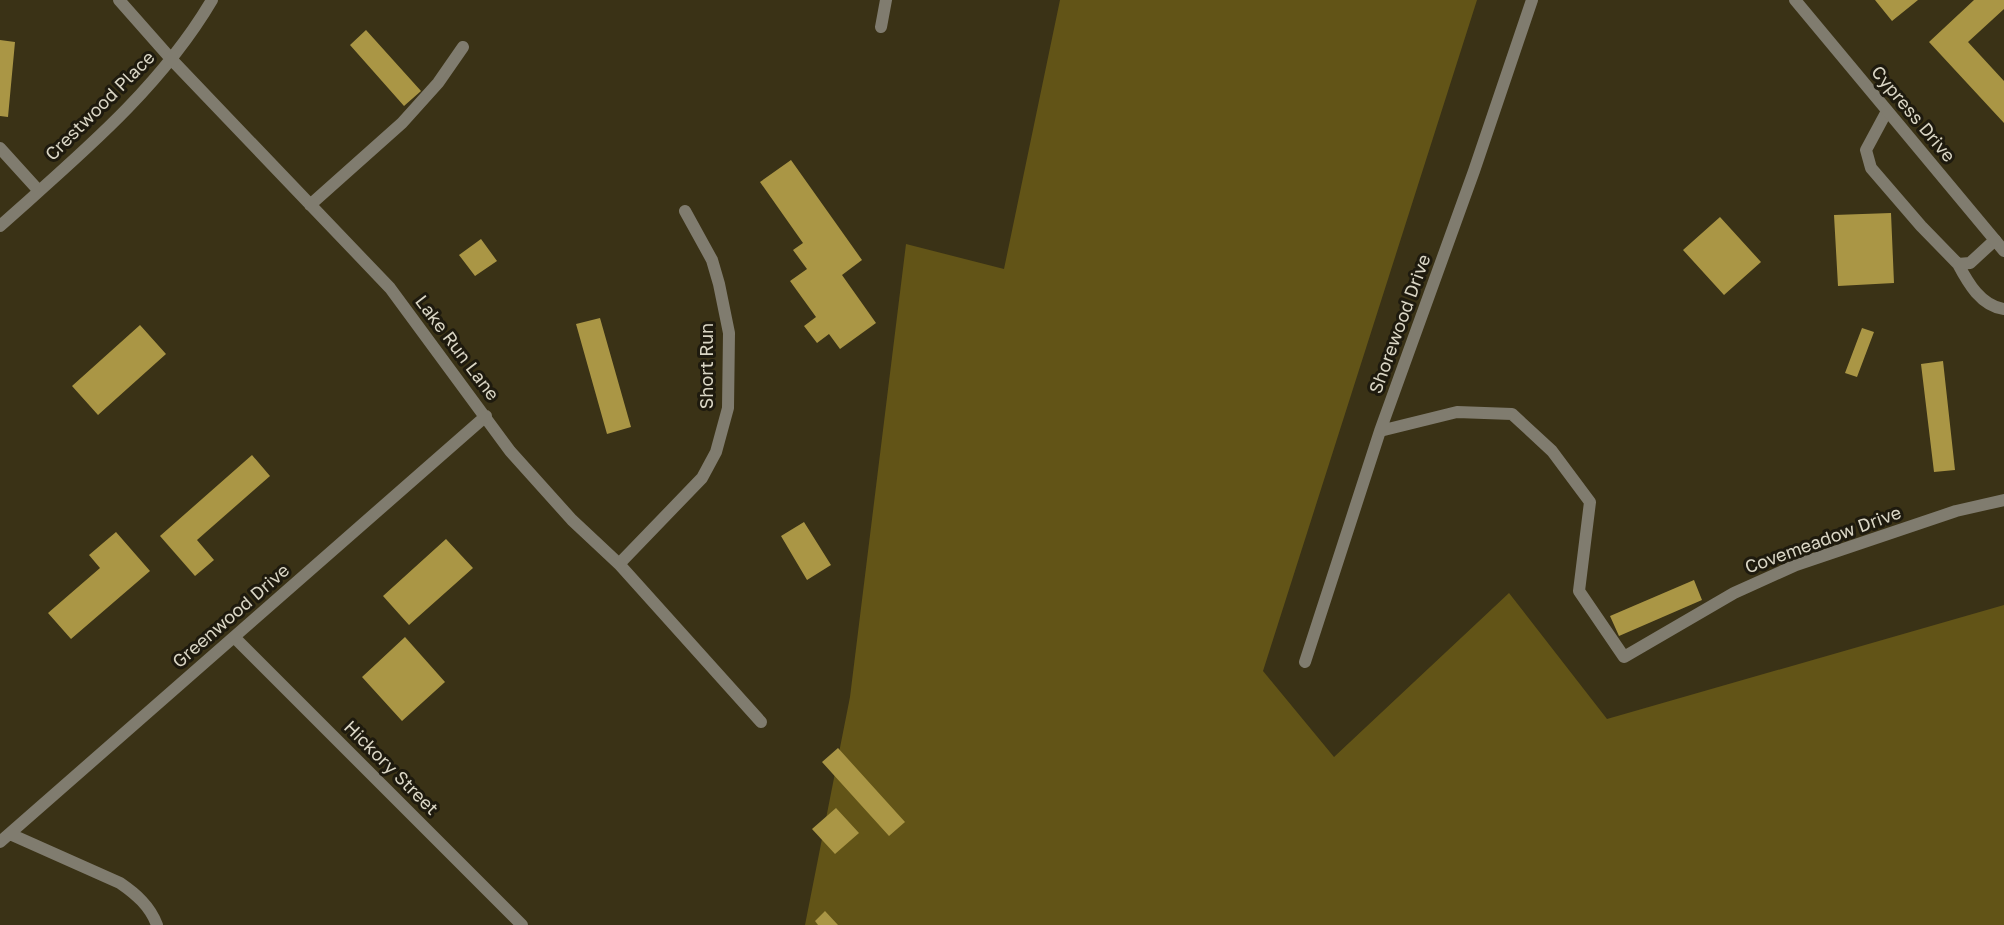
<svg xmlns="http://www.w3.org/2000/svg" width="2004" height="925" font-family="'Golos Text',sans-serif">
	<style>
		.green { fill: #625417 }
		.building { fill: #aa9645 }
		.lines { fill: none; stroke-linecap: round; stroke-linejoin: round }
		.service { stroke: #807c6f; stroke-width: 12 }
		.minor { stroke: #807c6f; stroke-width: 12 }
		.labels { text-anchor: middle; stroke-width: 6; stroke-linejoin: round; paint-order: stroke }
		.street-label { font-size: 18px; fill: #dad6c5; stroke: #1e1a0e }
	</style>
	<rect width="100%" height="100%" fill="#3a3216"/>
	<path class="green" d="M1060 0H1477L1263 671 1334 757 1509 593 1607 719 2004 605V925H805L850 697 906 244 1004 269Z"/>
	<path class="building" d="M1875 0H1918L1892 21Z
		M1974 0H2004V9L1968 42 2004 81V123L1929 42Z
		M366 30 421 91 404 106 350 45Z
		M0 40 15 42 8 117 0 116Z
		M791 160 862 260 842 275 876 323 840 349 829 334 817 343 804 326 816 317 790 281 807 269 793 250 803 243 760 182Z
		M1891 213 1894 283 1838 286 1834 215Z
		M1720 217 1761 262 1724 295 1683 250Z
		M481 239 497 261 475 276 459 255Z
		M600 318 631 427 607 434 576 324Z
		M140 325 166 354 98 415 72 386Z
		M1862 328 1874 332 1857 377 1845 373Z
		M1943 361 1955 470 1934 472 1921 364Z
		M252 455 270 476 197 540 214 560 195 576 160 536Z
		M804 522 831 565 807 580 781 536Z
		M116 532 150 571 71 639 48 613 100 568 89 555Z
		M446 539 473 568 409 625 383 596Z
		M1694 580 1702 600 1619 636 1610 616Z
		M405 637 445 682 402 721 362 677Z
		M838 748 905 822 889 836 822 762Z
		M836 808 859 833 835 854 812 829Z
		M825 911 838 925H818L815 921Z"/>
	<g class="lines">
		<path class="service" d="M1887 111 1866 150 1871 168 1921 226 1958 264 1970 263 1995 240
			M1958 264C1968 283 1981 306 2004 309"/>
		<path class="minor" d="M119 0 172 60 390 288 510 451 572 520 619 564 761 722
			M1795 0 2004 251
			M881 27 886 0
			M0 148 39 191
			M310 205 402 123 438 83 463 47
			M0 226C77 157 159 90 212 0
			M1380 431 1457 412 1512 414 1552 451 1590 502 1579 591 1624 657 1734 593 1796 565 1956 511 2004 500
			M619 564 702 478 716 452 728 408 729 333 719 284 712 260 685 211
			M234 637 522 925
			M1305 662 1380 431 1474 171 1532 0
			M10 834 120 883C136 894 150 906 157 925
			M0 842 486 416"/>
	</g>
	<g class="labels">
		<g class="street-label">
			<text transform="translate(100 106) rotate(-45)" y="6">Crestwood Place</text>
			<text transform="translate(1913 114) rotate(50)" y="6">Cypress Drive</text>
			<text transform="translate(1400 324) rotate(-70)" y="6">Shorewood Drive</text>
			<text transform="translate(457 348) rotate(53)" y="6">Lake Run Lane</text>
			<text transform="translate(707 366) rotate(-90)" y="6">Short Run</text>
			<text transform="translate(1823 540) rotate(-20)" y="6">Covemeadow Drive</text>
			<text transform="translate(231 616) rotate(-41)" y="6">Greenwood Drive</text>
			<text transform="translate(391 768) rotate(45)" y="6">Hickory Street</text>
		</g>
	</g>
</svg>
